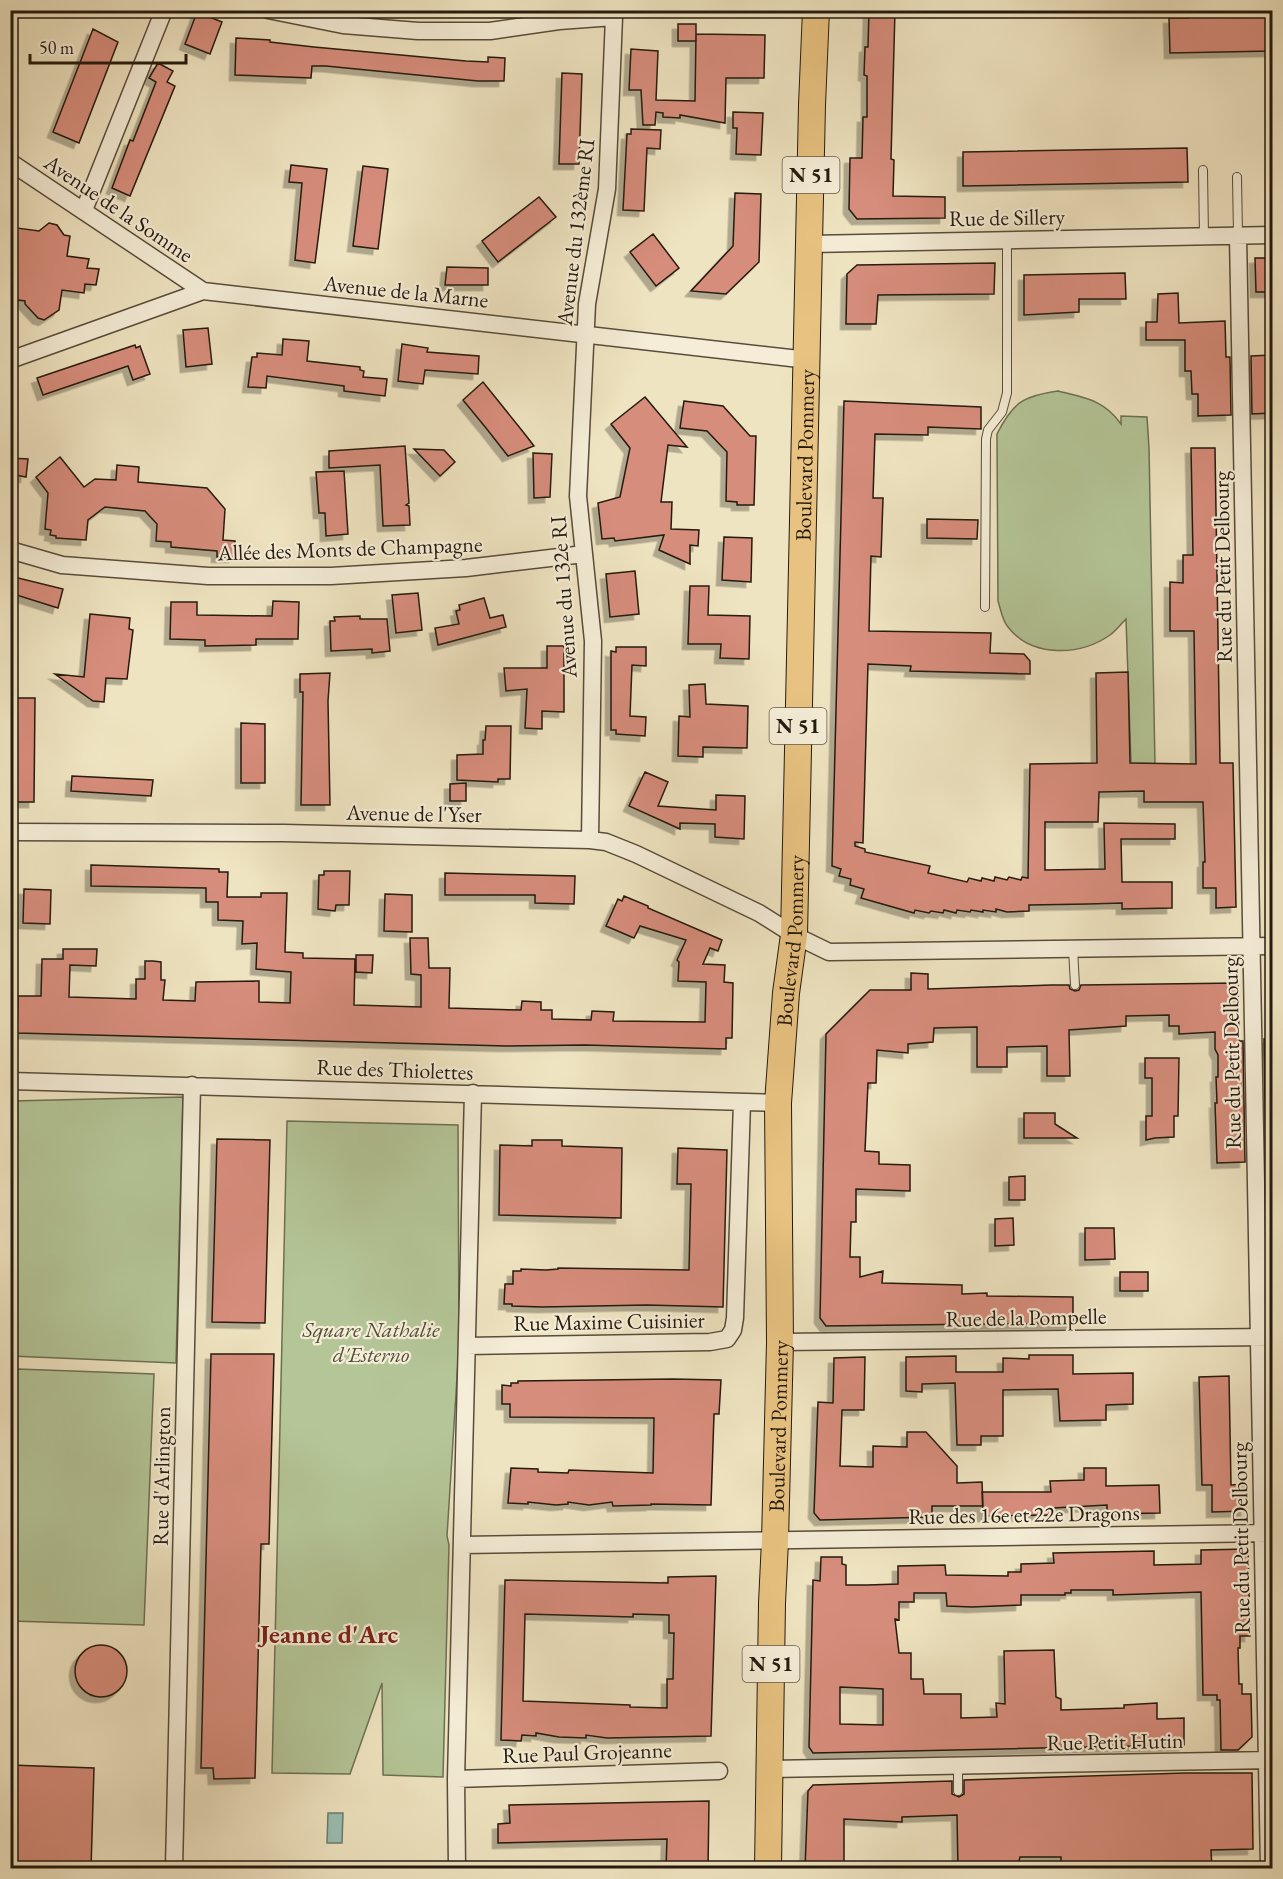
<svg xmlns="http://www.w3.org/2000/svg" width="1283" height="1879" font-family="'EB Garamond',serif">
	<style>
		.green { fill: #b4c597; stroke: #6c7052; stroke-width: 1.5 }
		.water { fill: #9abfb2; stroke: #6b7d70; stroke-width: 1.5 }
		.building { fill: #d78d7b; stroke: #251a0e; stroke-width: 1.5; fill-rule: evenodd; filter: url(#shadow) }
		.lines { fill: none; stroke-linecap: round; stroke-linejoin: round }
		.service-casing { stroke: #584c3b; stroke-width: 10 }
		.minor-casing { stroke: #584c3b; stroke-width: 19 }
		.primary-casing { stroke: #251a0e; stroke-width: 28 }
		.service { stroke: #f5edd7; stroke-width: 8 }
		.minor { stroke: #f5edd7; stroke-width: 16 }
		.primary { stroke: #e8c280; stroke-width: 26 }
		.labels { text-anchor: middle; stroke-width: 4.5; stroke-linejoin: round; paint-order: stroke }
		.shield { fill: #f5edd7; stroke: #63594a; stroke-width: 1.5 }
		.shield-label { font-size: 21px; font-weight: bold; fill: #251a0e }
		.street-label { font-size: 22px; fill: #251a0e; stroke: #f5edd7 }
		.park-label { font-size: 22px; font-style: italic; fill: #504d37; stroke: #f5edd7 }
		.quarter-label { font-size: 26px; font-weight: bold; fill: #7a1f14; stroke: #f5edd7 }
	</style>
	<defs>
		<filter id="shadow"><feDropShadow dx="-5.5" dy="5.5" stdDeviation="0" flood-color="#0004"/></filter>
	</defs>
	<rect width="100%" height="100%" fill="#efe4c1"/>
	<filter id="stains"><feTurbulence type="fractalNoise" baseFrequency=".00333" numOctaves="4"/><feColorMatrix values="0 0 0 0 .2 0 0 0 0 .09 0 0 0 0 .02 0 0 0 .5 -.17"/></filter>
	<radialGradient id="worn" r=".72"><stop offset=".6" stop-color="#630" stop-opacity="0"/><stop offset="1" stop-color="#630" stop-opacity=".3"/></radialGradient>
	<path class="green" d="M1058 391C1086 398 1104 400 1121 424V416L1147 417 1149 448 1155 764 1131 763 1126 619C1121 624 1116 631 1110 635 1080 656 1032 658 1008 627 1002 620 1001 610 998 601L997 434C1013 402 1023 396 1058 391Z
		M183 1097 176 1363 11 1356V1101Z
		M287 1121 458 1125 459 1346 447 1536 449 1545 443 1777 383 1775 382 1683 350 1774 272 1773Z
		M17 1369 154 1374 144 1625 11 1621V1533Z"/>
	<path class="water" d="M328 1813H343L342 1843H327Z"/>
	<path class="building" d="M869 10H895L891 159 894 160 893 196 945 197V218L857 219 849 209 850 158H862L863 117H867V76L864 75 865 47H868Z
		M197 12 222 22 210 54 185 44Z
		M1227 15V17L1272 16V51L1170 53 1169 18H1188V16Z
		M678 24H696V41H678Z
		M93 29 118 42 79 143 53 132Z
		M696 34 765 35 764 78H726L725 123 680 115V118L663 117V113L656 112 655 125H643L641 90H629L631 49 658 51 656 100 695 101Z
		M236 38 270 40V42L314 47 466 61 488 62V57L505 58 504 81H478L326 66H312L311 78 235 75Z
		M158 63 173 71 167 82 175 86 130 196 112 188 130 140 133 141 156 82 149 78Z
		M562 73 582 74 579 164H559Z
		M733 112 763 113 761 155 736 154 737 128H733Z
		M631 129 661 130 660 149 647 148 644 211 623 210 627 134H631Z
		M1187 148 1188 182 963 186V152Z
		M291 165 327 169 315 263 295 260 302 183 289 182Z
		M363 166 388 169 378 249 353 246Z
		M735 193 761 194 759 262 726 294 691 291 733 246Z
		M539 197 556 217 498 262 482 241Z
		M49 223 57 225 64 235 70 236 67 256 89 259 87 268 99 269 96 285 85 284 84 293 62 290 59 310 44 320 38 318 25 304V301L10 299V227L39 231Z
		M653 234 679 268 656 286 630 252Z
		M1255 258H1272V292H1256Z
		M995 263 994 294 878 295 876 324H846L847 274 857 265Z
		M447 267 488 268V285H445Z
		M1125 273 1126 299H1079V312L1024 315V275Z
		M1178 293 1179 323 1225 321 1226 357H1230L1231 415 1198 416V394H1192L1191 371H1185V340H1146V322H1157L1158 294Z
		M208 328 212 364 186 367 183 330Z
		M283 339 309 341 307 361 360 367V370L364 371 363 377 387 379 385 396 344 391V386L267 376 266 388 248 387 252 357H257V353L282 355Z
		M402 344 428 348 427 352 479 356 478 374 425 370 423 384 398 381Z
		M135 345 136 348 140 346 150 374 133 380 128 366 43 395 37 378Z
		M1272 355V413L1252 414 1251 356Z
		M483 382 524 433 534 446 508 456 486 428 463 400Z
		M645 397 687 447 668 445 661 502H672L671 529 699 530 698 546 690 545V564L659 550 664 535 615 541 614 538 602 539 598 503 620 497 630 448 611 424Z
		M684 401 723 406 750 436H756L754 505H737V502L726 501 727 452 707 431 680 428Z
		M844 401 981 407V429L928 427V435L875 434 873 498H883L881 557 871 556 869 631 991 633 990 653 1024 654 1030 661V674L910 671 911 666 868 664 863 843 855 842V846L865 849V852L930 866 928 873 967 882 969 878 981 881 982 878 994 881 995 877 1007 880 1009 877 1021 880 1022 877 1028 878 1030 764 1097 763 1096 673 1128 672 1130 763 1196 764 1194 631H1170V582L1183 583V555H1193L1191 448H1215L1220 763H1233L1236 907 1216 908V888H1203V862H1205L1203 802H1144V791L1099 792 1098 822H1045V870L1105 869 1104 823 1175 824V839H1121L1122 882H1172V908L1122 909V903L1088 904 1029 905V911L1007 912 996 909V912L983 910V912L971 910 970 912 957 910 956 913 944 910 943 913 931 911 929 913 915 910 914 913 861 898 864 889 850 885 851 879 839 876 841 869 832 866Z
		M405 446 409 503 406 505 409 506 410 525 383 526 380 465 329 468V451Z
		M414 449 444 450 455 462 440 476Z
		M533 453 552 454 550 497 534 498Z
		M60 457 84 487 95 479 116 480 117 465 139 467 138 482 207 488 225 509 223 540 235 541 234 557H217V551L171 547V542L156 541 157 524 145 511 105 507 88 520 86 540 56 538V536L50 535 51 530 45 529 48 493 36 477Z
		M10 458 28 459 26 477 10 474Z
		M344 471 348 534 326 536 325 513H319L316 472Z
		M927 519 978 520 977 539 927 538Z
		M724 537 752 538 751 582 722 580Z
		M635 571 639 614 610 617 606 574Z
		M10 576 63 589 58 608 10 593Z
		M690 586H709L708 615 750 616 749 659 720 658 721 644H688Z
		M418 593 422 630 396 633 392 595Z
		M484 598 490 618 503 615 506 627 438 645 435 628 459 624 456 611 460 610 459 605Z
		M273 601 299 602 298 639H256V645L205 646V640L170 639 171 602H197V615L272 616Z
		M90 614 130 618 129 629 133 630 127 679 106 678 104 702 93 701 55 674 84 677Z
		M360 616V619H387L390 651 372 653V649L331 651 330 621H335L334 617Z
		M547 646H564V712L542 711V729L525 728 527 689 506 691 504 668H547Z
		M616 647H646V666L632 665 630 716 646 717 645 736 616 734V730H611V651L616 652Z
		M330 673 328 701 330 805H301L303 692H300V674Z
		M705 684 706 704 748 706 747 748 703 747V757L678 756 679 716 690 717 689 685Z
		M10 698H35L34 802H10Z
		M241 723 265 724V783H241Z
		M486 726H511L510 779H498V782L457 780V755L483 754V740H485Z
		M645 772 668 782 658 806 716 810V795L745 796 744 839 715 837V824L680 823V829L629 806Z
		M72 776 153 780 151 796 71 791Z
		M466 783V801H450V784Z
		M91 865 219 869V872H228L227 897H261V893H287L285 952 303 953V958L355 959 354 1005 421 1007V975L411 974 410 938H428L429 968H450L449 1008 521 1010 522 1001 541 1002V1010H552V1019L591 1020 592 1011 614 1012 613 1021 705 1022 706 982 678 981 679 962 677 960 686 940 640 926 634 938 606 926 618 899 622 901 624 896 648 906V908L722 940 718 951 710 948 703 964 725 965 724 982 733 983 732 1038H726V1049L585 1045 506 1046 17 1033 18 996H41L42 959H63V949H97L96 966 70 965 69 997 136 999V979H145V961H153L161 962V980H165L163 1000 195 1001 196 982 259 981V1002L290 1003 291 972 256 969 257 943 242 944 243 921 218 920V902H206V888L91 886Z
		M324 871H350L349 905H336L335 911 318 909 319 875H324Z
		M445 873 575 876 574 904 535 903V895H445Z
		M24 889 51 890 50 924 23 923Z
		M385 894 412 895V932L384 931Z
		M356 955H373L372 973 356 972Z
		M911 973 928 974V989L1051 985H1069L1070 989 1075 991 1079 990 1081 985 1238 983 1239 1041H1243L1245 1162 1217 1163 1215 1103H1217L1216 1077H1218V1055L1215 1049V1032L1179 1034V1026H1169V1015L1126 1016V1026L1069 1030 1070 1076H1047V1046L1007 1047V1067H977V1027L934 1028 933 1042 908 1044V1053L877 1050 876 1083H868L865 1151 879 1152V1164L910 1165V1191L856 1189V1222H851L850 1257H860V1277L883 1271 882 1283 962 1285V1294L987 1293V1296L1073 1297V1323L826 1326 820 1318 826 1034 870 990H911Z
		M1272 1038V1162H1266L1264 1039Z
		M1145 1058H1179L1178 1116H1174V1137L1155 1138 1146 1140V1116H1152V1078H1145Z
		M1024 1113H1055V1124L1077 1138H1024Z
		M217 1139 270 1140 265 1323 212 1322Z
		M532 1140H562V1146L622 1148 621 1218 499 1215 500 1145 532 1146Z
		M678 1148 727 1150 723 1307 647 1305 542 1307 512 1306V1304H504L505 1284H513V1271H521V1269L546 1270 558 1269V1268L689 1270 691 1184H677Z
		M1025 1176V1200H1009V1177Z
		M1013 1218 1014 1245 995 1246V1219Z
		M1085 1228H1114L1115 1259 1085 1260Z
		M1120 1272H1148V1291H1120Z
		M211 1354H274L269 1544H261L255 1778 214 1779 213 1768H201Z
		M1029 1355H1073V1374L1133 1373V1404L1106 1405V1420L1060 1421 1058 1389 1003 1390V1436H981V1445H957L955 1383 922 1384V1392L906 1391V1357L956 1356V1372H1003V1358L1029 1359Z
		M865 1357 864 1410H842L840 1466 873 1467V1446L907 1447V1432H926L957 1466V1483L982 1482 983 1506H932V1517L820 1520 814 1513 818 1402 833 1403 834 1358Z
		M1229 1376 1231 1485 1246 1484V1511L1212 1512V1485H1202L1199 1377Z
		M673 1379 721 1380 719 1414H714L711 1505 651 1504V1505L613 1506 612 1502 589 1505 568 1502V1504L556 1505 528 1502V1504L508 1503 511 1468 538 1469V1472L568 1473 569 1470 653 1473 654 1418 510 1417V1404H502V1385L511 1386V1383H518V1381Z
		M1084 1468H1106V1486L1159 1485 1160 1513 1107 1514V1505L1054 1508V1515L983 1516 982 1492H1051L1050 1481 1084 1480Z
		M1248 1549 1250 1636H1240V1648H1238L1239 1684H1242V1694H1251L1252 1737 1238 1750H1221L1220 1700H1217V1695H1203L1201 1592 1113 1595V1590H1071V1593H1065V1595H1021V1605L972 1607 947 1606 946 1593H914V1602H899V1620L895 1619 899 1653H911V1679H923L924 1694H961V1718L997 1717 996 1703 1005 1704 1004 1651 1054 1650 1056 1697 1061 1699V1710L1124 1708V1705L1157 1703V1719L1184 1718V1745L813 1753 809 1747 813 1580 820 1581 821 1557H842V1564L846 1565V1585H867L898 1584V1566L945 1565 946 1575 1008 1576V1572H1021V1564L1054 1563 1053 1553 1154 1551V1565L1201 1564V1550ZM840 1687 883 1689V1725L840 1724Z
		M716 1576 711 1736 607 1738 586 1735V1738L559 1737 536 1733V1736L522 1735 521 1741 501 1740 505 1580 668 1583V1577ZM525 1614 633 1617V1614L669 1615V1633H674L673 1679H667V1708L630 1707V1705L523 1701Z
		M75 1671a26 26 0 1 1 52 0a26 26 0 1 1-52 0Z
		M10 1765 94 1768 91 1869H10Z
		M1185 1773H1252L1253 1849 1211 1850 1212 1869H1061V1857H1020L1017 1869H958L957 1815 902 1817V1822L844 1819V1869H805L808 1791 813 1785 952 1781V1794L959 1797 964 1794V1780Z
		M709 1801 708 1869H666L667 1839 498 1843V1824L510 1823 509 1805Z"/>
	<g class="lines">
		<g class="service-casing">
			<path id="service" d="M1203 170 1204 237
				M1237 177 1238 236
				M985 607 986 439 988 430 1002 412 1007 393V240
				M1073 949 1075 985
				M958 1791V1766"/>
		</g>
		<g class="minor-casing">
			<path id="minor" d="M268 10 343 25 418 31H490L559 21 614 17
				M10 162 203 291
				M84 210 164 10
				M1238 236 1269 1868
				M810 244 1272 235
				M10 360 203 291 808 360
				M10 550 62 565 208 576H331L466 568 584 554
				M10 832 284 833 590 840 606 842 636 854 759 913 794 935 829 952 1272 946
				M590 840 593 641 578 496 587 304 607 189 614 17 617 10
				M10 1081 778 1103
				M780 1342 1272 1337
				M467 1346 710 1342 727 1339 733 1330 735 1318 742 1102
				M462 1545 1271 1533
				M770 1769 1272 1760
				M456 1779 719 1771
				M174 1868 192 1085
				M457 1868 456 1779 473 1093"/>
		</g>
		<g class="primary-casing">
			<g id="primary">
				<path id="s1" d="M768 1868 772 1603 775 1541 780 1342 778 1103 786 993 794 935 812 105 816 10"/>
			</g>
		</g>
		<use href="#service" class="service"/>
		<use href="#minor" class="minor"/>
		<use href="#primary" class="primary"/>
	</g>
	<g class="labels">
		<g class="shield">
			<rect x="782.5" y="157" width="57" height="36" rx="4.5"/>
			<rect x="769.5" y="708" width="57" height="36" rx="4.5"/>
			<rect x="742.5" y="1646" width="57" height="36" rx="4.5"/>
		</g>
		<g class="shield-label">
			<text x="811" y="182">N 51</text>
			<text x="798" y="733">N 51</text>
			<text x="771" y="1671">N 51</text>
		</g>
		<g class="street-label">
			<text transform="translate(119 208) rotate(34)" y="8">Avenue de la Somme</text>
			<text transform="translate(1007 217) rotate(-1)" y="8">Rue de Sillery</text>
			<text transform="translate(575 232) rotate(-83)" y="8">Avenue du 132ème RI</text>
			<text transform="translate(406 291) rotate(6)" y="8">Avenue de la Marne</text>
			<text dy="8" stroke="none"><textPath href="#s1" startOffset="1414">Boulevard Pommery</textPath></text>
			<text transform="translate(350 548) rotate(-2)" y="8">Allée des Monts de Champagne</text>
			<text transform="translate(1222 567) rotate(-91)" y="8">Rue du Petit Delbourg</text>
			<text transform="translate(563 597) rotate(-94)" y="8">Avenue du 132e RI</text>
			<text transform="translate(414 813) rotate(1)" y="8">Avenue de l'Yser</text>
			<text dy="8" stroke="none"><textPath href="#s1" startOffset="928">Boulevard Pommery</textPath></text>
			<text transform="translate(1231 1053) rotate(-91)" y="8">Rue du Petit Delbourg</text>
			<text transform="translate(395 1069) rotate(2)" y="8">Rue des Thiolettes</text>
			<text transform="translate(1026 1317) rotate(-1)" y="8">Rue de la Pompelle</text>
			<text transform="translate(609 1321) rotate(-1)" y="8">Rue Maxime Cuisinier</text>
			<text dy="8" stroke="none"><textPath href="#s1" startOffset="442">Boulevard Pommery</textPath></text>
			<text transform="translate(161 1476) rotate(-89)" y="8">Rue d'Arlington</text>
			<text transform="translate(1024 1514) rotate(-1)" y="8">Rue des 16e et 22e Dragons</text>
			<text transform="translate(1240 1538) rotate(-91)" y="8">Rue du Petit Delbourg</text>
			<text transform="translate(1115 1741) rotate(-1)" y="8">Rue Petit Hutin</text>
			<text transform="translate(587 1752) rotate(-2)" y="8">Rue Paul Grojeanne</text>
		</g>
		<g class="park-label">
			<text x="371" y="1337">Square Nathalie<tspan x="371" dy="25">d'Esterno</tspan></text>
		</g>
		<g class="quarter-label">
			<text x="329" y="1643">Jeanne d'Arc</text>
		</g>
	</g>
	<rect width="1283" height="1879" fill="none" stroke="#efe4c1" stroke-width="36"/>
	<rect x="12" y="12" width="1259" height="1855" fill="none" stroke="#251a0e" stroke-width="3"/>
	<rect x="18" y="18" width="1247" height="1843" fill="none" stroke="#251a0e" stroke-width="1.5"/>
	<path d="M30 54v9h156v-9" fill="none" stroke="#251a0e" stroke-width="3"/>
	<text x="39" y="54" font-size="18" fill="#251a0e" stroke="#f5edd7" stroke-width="4.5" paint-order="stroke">50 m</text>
	<rect width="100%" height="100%" filter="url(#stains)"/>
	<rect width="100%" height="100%" fill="url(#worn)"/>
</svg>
